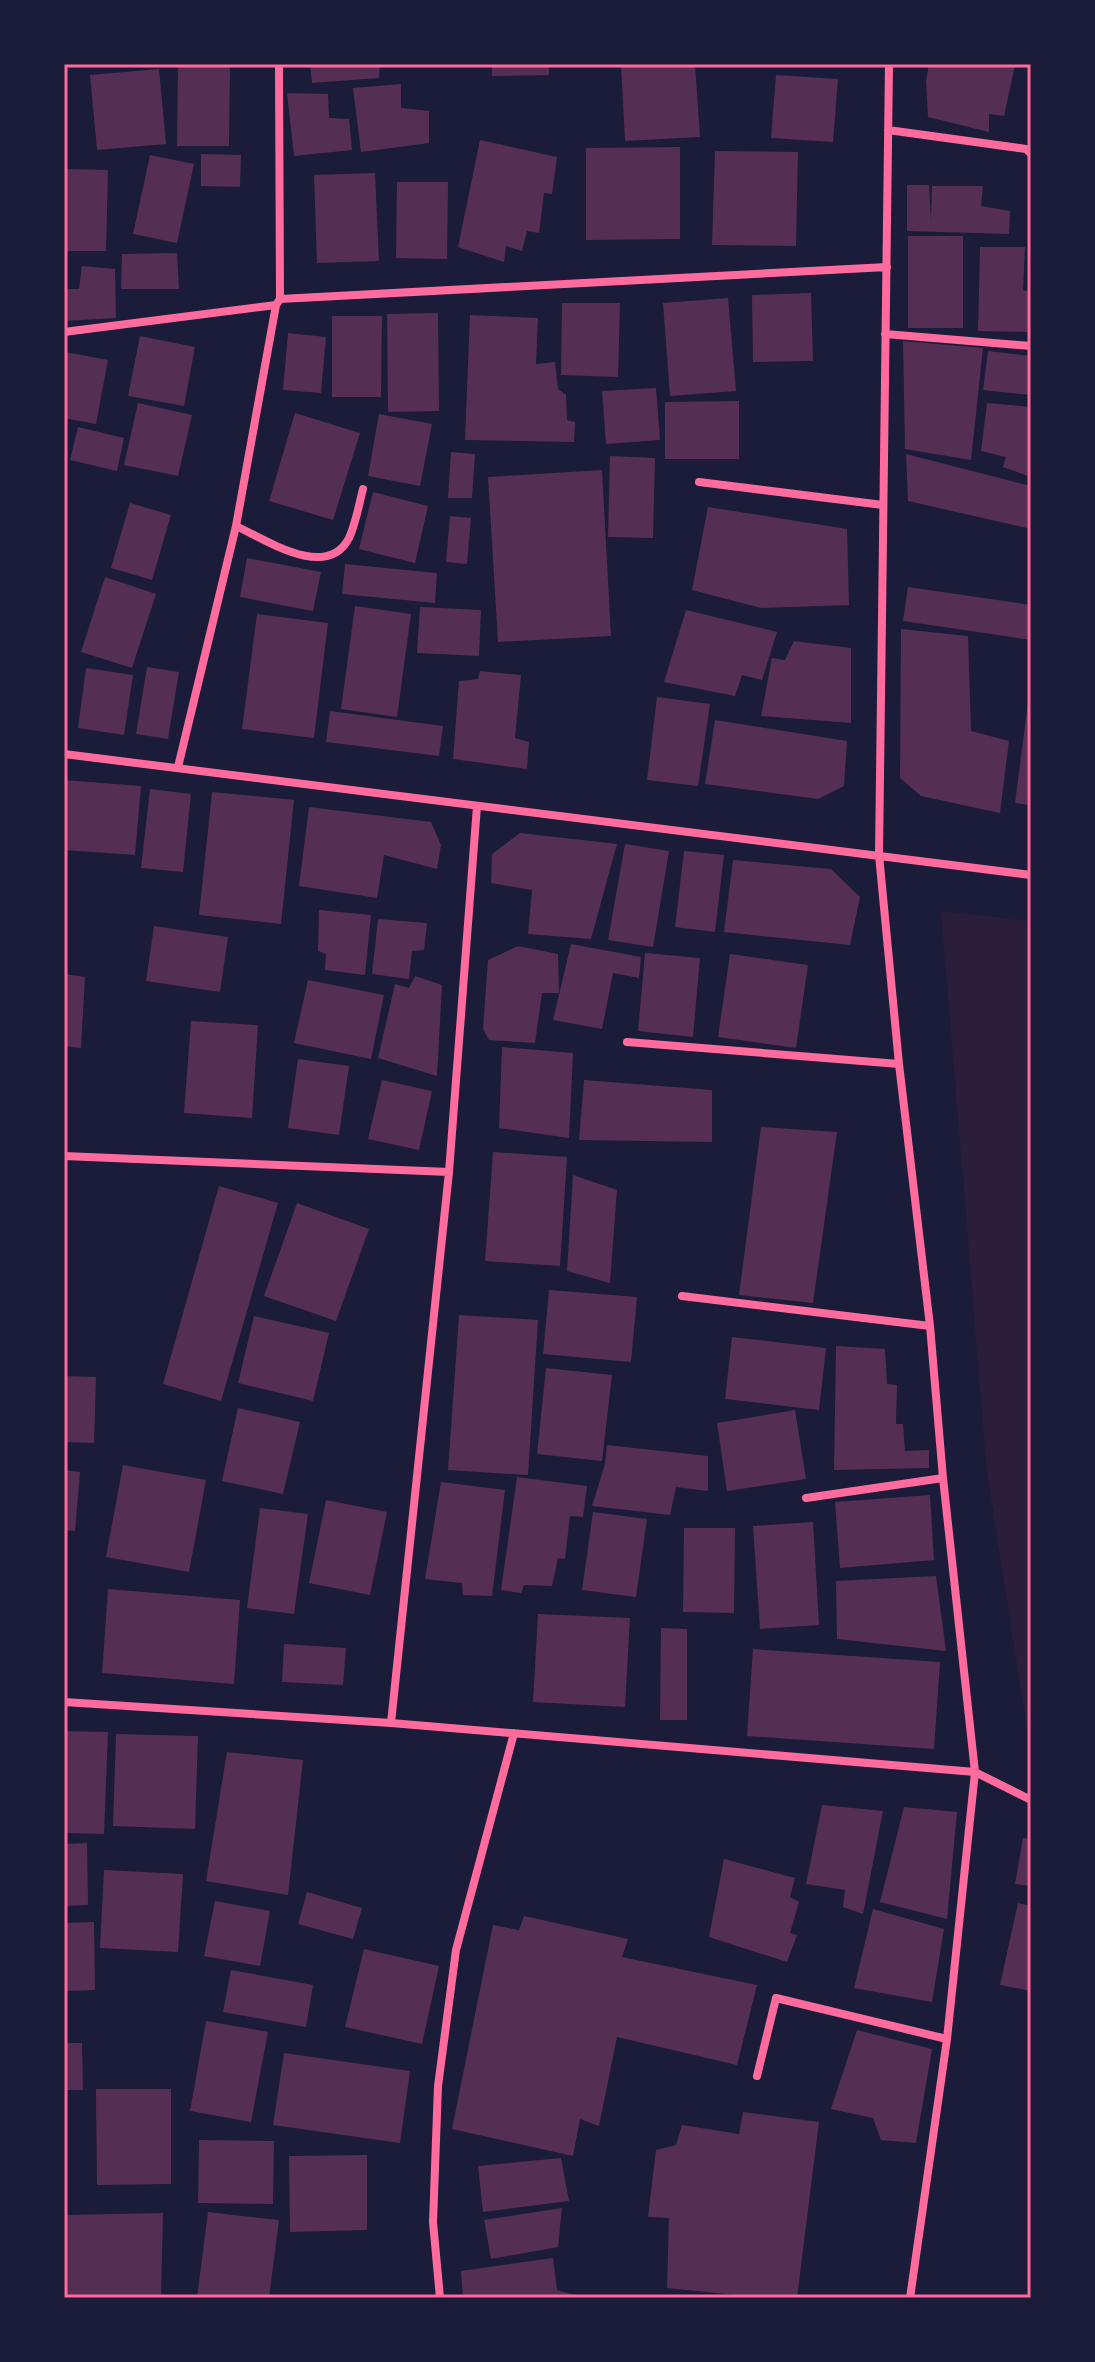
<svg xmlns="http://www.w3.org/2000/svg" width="1095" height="2362" font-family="'Space Grotesk',sans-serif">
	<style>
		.green { fill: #2a1e3b }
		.building { fill: #542f53 }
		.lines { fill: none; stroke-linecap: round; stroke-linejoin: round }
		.minor { stroke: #ff6b9d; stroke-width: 8 }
		.neatline { fill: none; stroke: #ff6b9d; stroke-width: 3 }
	</style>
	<rect width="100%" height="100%" fill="#1b1b3a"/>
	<path class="green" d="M941 911 1031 921V1754L987 1473Z"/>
	<path class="building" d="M178 64H230L229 146H177Z
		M310 64H380L379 78 312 83Z
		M492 64H549V75L492 76Z
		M621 64H695L700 137 625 141Z
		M929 64 1015 65 1004 116 989 114V132L928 117 926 81Z
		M159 69 166 144 97 150 90 75Z
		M776 75 838 79 833 142 771 138Z
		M401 84V108L429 111V143L361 152 353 88Z
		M287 93 328 94 329 118 349 119 352 150 294 156Z
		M480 140 557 157 552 194 544 193 539 233 527 231 522 251 506 246 504 262 458 247Z
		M680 147V239L586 240V148Z
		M715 151 798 152 796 246 712 245Z
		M201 154 241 155 240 187 201 186Z
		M150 155 194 164 177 243 133 234Z
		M65 169 108 170 106 251H64Z
		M375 173 379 261 317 263 314 175Z
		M397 182H448L447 259 396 258Z
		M907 185H929L931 220 932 186H983L981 206 1010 211 1009 234 907 231Z
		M908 236H963V328H908Z
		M980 247H1025L1023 290 1031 292V332L978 331Z
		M177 253 179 289H121L122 254Z
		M82 266 115 269 116 318 64 321V289H79Z
		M811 293 813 361 753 362 752 295Z
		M728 298 736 391 670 396 663 303Z
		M562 303H620L618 377 561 375Z
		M438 313 439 411 388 412 387 314Z
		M470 315 538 318 536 364 555 362 558 389 566 395 567 420 575 422 574 442 465 440Z
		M332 316H382L381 397H332Z
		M288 333 326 337 321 393 283 390Z
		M140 336 195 347 184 406 128 396Z
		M903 341 983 348 971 460 905 449Z
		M988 351 1031 356V395L983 390Z
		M65 352 108 360 96 424 64 418Z
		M656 388 660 440 606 444 602 391Z
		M739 401V459H665V402Z
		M138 403 192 415 178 476 124 465Z
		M987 403 1031 407V477L1003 467 1006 457 981 451Z
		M295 413 360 433 333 520 269 501Z
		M379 414 432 424 420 486 368 476Z
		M78 427 124 438 117 471 70 460Z
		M451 452 475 454 472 498H448Z
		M906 454 1031 486V529L908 501Z
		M610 456 655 458 653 538 608 537Z
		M602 470 611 636 498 642 488 477Z
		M373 492 428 506 415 563 359 549Z
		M130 503 171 515 152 580 111 568Z
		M708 507 847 529 849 605 761 608 692 590Z
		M450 516 471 518 467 564 446 562Z
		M247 558 321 572 313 611 240 597Z
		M345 564 437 573 435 603 342 594Z
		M105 577 156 594 132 668 81 652Z
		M908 587 1031 605V640L903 621Z
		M355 606 411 614 397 717 341 709Z
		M420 607 481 610 479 656 417 653Z
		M686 610 777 632 762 680 742 675 735 696 664 682Z
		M257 614 328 623 314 738 242 729Z
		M901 629 968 636 971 731 1009 741 1000 813 921 796 900 778Z
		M794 641 851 648V723L761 716 772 658 785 660Z
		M147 667 179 672 168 739 136 734Z
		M86 668 133 675 124 735 78 728Z
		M480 671 521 675 515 738 529 742 527 769 453 759 459 681 478 679Z
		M1029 695H1031V805L1015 803Z
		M657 697 710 704 698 786 647 780Z
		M330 711 443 726 439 756 326 742Z
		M715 720 847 741 844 786 818 799 705 784Z
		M64 780 141 786 135 855 64 850Z
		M150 789 191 794 183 872 141 868Z
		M212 792 294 800 281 924 199 915Z
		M309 807 431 822 441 845 437 869 384 855 377 898 299 886Z
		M520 833 617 844 591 939 528 934 532 890 491 883 492 854Z
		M625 844 669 851 653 947 608 940Z
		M684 851 724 855 715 932 675 927Z
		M733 860 831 869 860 897 850 945 724 932Z
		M319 910 371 915 365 975 325 970 326 954 318 951Z
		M378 919 427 923 424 950 412 951 409 979 372 974Z
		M154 926 228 937 220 992 146 981Z
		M571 944 641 957 639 978 613 973 602 1029 553 1020Z
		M518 946 558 954 559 993H542L535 1043 489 1040 483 1029 488 960Z
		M645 953 700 958 693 1037 638 1031Z
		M730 954 808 965 796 1048 718 1037Z
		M64 974 85 977 81 1048 64 1046Z
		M415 976 442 985 437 1076 378 1058 395 984 409 988Z
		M308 980 384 995 371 1059 294 1043Z
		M191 1021 258 1025 252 1118 184 1113Z
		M502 1047 573 1053 569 1138 499 1128Z
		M298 1059 349 1066 339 1135 288 1128Z
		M382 1080 432 1091 419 1150 368 1139Z
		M584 1080 712 1090V1142L579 1140Z
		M761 1127 837 1132 813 1303 739 1295Z
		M493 1152 567 1157 560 1266 485 1261Z
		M573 1175 617 1190 610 1283 567 1271Z
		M219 1186 278 1203 221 1401 163 1384Z
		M297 1203 369 1229 336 1321 264 1296Z
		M549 1290 637 1297 631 1362 543 1354Z
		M459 1315 538 1320 528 1475 448 1470Z
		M254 1316 329 1333 313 1401 238 1383Z
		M732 1337 826 1348 819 1410 725 1399Z
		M836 1346 885 1349 887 1384 897 1385 896 1424H903L905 1451 929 1450V1468L834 1470Z
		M546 1368 612 1375 602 1461 537 1454Z
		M64 1376 96 1377 94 1443 64 1442Z
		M238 1408 300 1422 283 1494 222 1481Z
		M795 1410 806 1479 727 1491 717 1423Z
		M607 1445 708 1456V1491L676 1487 670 1515 592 1506 605 1464Z
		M123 1465 206 1480 189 1572 106 1557Z
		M64 1470 80 1472 75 1531 64 1530Z
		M517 1477 587 1486 583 1517 570 1516 565 1559 558 1558 552 1586 524 1585 521 1593 501 1590Z
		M441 1482 505 1490 492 1596 463 1595 462 1583 425 1579Z
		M930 1495 934 1560 840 1568 835 1502Z
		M326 1500 387 1512 370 1595 309 1583Z
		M260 1508 308 1514 294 1614 247 1608Z
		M593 1512 647 1519 636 1597 582 1590Z
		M813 1522 819 1625 760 1629 753 1526Z
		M684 1528H735L734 1613 683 1612Z
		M936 1576 946 1651 837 1639 836 1581Z
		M108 1589 240 1600 234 1684 102 1673Z
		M538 1614 630 1618 625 1707 533 1702Z
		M661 1628 687 1629V1720H660Z
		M284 1644 346 1648 343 1685 282 1682Z
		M753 1649 940 1662 934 1749 747 1736Z
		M64 1731 108 1732 104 1834 64 1833Z
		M116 1734 198 1736 195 1829 113 1826Z
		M227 1752 303 1760 288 1895 206 1881Z
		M822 1805 883 1811 863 1914 843 1907 845 1890 806 1884Z
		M904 1807 957 1812 947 1919 880 1902Z
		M1023 1838 1031 1839V1886L1015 1884Z
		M87 1843 88 1905 64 1906V1844Z
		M724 1859 795 1878 790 1897 799 1902 790 1933 797 1935 787 1962 709 1937Z
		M104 1870 183 1874 178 1952 100 1948Z
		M307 1892 362 1908 353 1939 298 1924Z
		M215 1901 270 1911 260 1966 204 1956Z
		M1018 1903 1031 1906V1991L1000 1985Z
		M873 1909 944 1929 932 2002 854 1988Z
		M524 1916 628 1939 622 1957 757 1985 737 2065 617 2037 599 2126 580 2119 573 2156 452 2129 493 1925 519 1930Z
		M94 1922 95 1990 64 1991V1923Z
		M364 1949 439 1966 422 2044 345 2027Z
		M231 1970 313 1985 306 2027 223 2012Z
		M206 2021 268 2032 251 2122 190 2111Z
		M857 2030 932 2049 916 2143 881 2140 873 2118 831 2109Z
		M64 2043H82L83 2090H64Z
		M284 2053 410 2071 400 2143 273 2125Z
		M96 2089H171V2184L97 2185Z
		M743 2112 819 2122 797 2298H766L667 2288 669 2218 648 2217 656 2150 676 2145 682 2125 739 2134Z
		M199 2140 274 2141 273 2204 198 2203Z
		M367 2155V2230L290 2232 289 2156Z
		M561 2158 569 2201 483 2212 478 2166Z
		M562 2208 558 2247 491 2259 484 2220Z
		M208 2212 279 2220 269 2298H197Z
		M163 2213 161 2298H64V2215Z
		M553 2258 557 2290 585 2298H463L461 2271Z"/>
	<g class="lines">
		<path class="minor" d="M889 64 879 855 899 1064 930 1326 943 1478 975 1772 947 2039 910 2298
			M888 130 1026 149 1031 154
			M280 299 887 267
			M64 332 276 305
			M885 334 1031 346
			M699 482 883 505
			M236 526C266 540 327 581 349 538 356 523 359 504 363 489
			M64 754 1031 875
			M178 767 236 526 276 305 280 299 279 64
			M627 1042 899 1064
			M64 1156 449 1172
			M682 1296 930 1326
			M806 1498 943 1478
			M64 1702 391 1723 975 1772 1031 1800
			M391 1723 449 1172 477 806
			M757 2076 776 1998 947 2039
			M440 2298 433 2222 438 2086 456 1950 514 1733"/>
	</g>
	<rect width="1095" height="2362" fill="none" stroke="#1b1b3a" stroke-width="132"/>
	<rect x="66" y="66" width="963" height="2230" class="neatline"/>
</svg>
